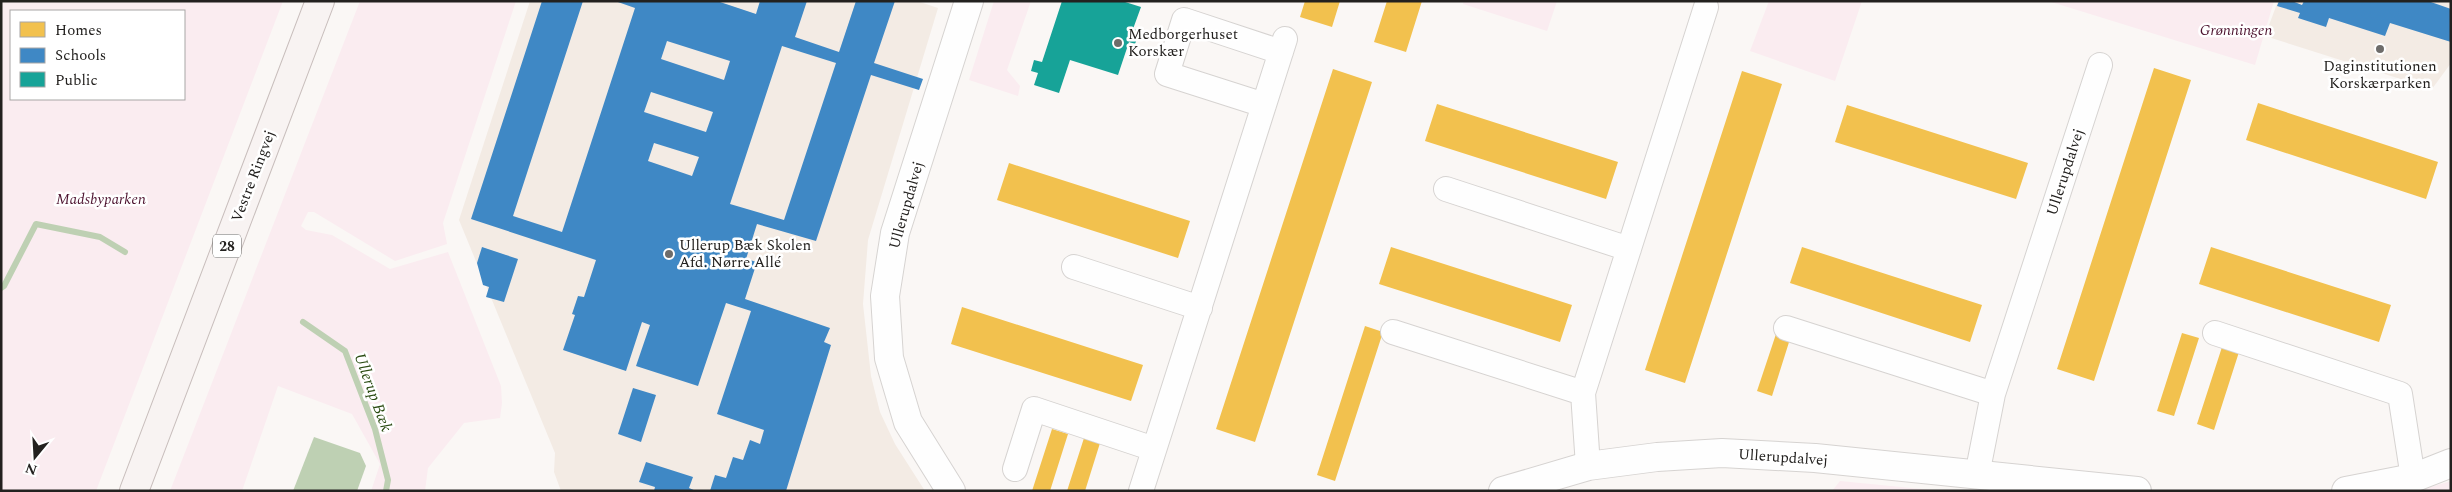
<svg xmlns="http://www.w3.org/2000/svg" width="2452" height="492" font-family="Spectral,serif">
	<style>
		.built { fill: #f3ebe4 }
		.green { fill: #faecf0; fill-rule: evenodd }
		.water { fill: #bed0b3 }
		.homes { fill: #f2c14e }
		.schools { fill: #3f88c5; fill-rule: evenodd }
		.public { fill: #17a398 }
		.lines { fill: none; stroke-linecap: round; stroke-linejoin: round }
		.stream { stroke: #bed0b3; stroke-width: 6 }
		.street-casing { stroke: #d6d3d1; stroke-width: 26 }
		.secondary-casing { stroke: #d6d3d1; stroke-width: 30 }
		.primary-casing { stroke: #c8bebc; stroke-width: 30 }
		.street { stroke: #fefefe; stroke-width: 24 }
		.secondary { stroke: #fefefe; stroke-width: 28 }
		.primary { stroke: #f8f3f2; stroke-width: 28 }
		.poi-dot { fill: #6e6c6a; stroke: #fff; stroke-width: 2 }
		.labels { text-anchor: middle; stroke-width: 5; stroke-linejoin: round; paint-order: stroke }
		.shield { fill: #fff; stroke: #656462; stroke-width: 1 }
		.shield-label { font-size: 14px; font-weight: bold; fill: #23211f }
		.park-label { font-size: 15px; font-style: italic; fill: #4d132f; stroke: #fff }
		.poi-label { font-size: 15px; fill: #23211f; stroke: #fff; text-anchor: start }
		.street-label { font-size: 15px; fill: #23211f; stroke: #fff }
		.water-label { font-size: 16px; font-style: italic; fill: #2b4c13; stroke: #fff }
	</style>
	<rect width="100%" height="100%" fill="#faf7f5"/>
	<path class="built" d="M530 1H917L938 8 868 240 863 304 871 376 880 412 895 444 925 491H561L554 472 555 453 459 220Z
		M2278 1H2451V63L2432 89 2265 36Z"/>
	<path class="green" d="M1 1H283L96 491H1ZM11 11H184V99H11Z
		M360 1H516L443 223 447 244 395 261 314 212H308L301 226 306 230 332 235 390 269 448 252 501 386 502 403 500 418 464 423 428 468 425 491H371L380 464 352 414 278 386 242 491H170Z
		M994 1H1031L1007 70 1020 86 1018 96 969 80Z
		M1464 1H1557L1547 31 1463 4Z
		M1769 1H1862L1835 81 1750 51Z
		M2048 1H2274L2255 65Z
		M1840 481 1942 491H1832Z
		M2451 481V491H2417Z"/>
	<path class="water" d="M314 437 360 453 366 466 357 491H293Z"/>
	<path class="homes" d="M1305 1H1340L1332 27 1300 17Z
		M1387 1H1422L1406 52 1374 42Z
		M2154 68 2191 80 2094 381 2057 369Z
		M1333 69 1372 82 1255 442 1216 429Z
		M1742 71 1782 84 1685 383 1645 370Z
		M2258 103 2438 162 2426 199 2246 140Z
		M1437 104 1618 162 1606 199 1425 141Z
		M1847 105 2028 163 2016 199 1835 142Z
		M1009 163 1190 221 1178 258 997 200Z
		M1391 247 1572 305 1560 342 1379 284Z
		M1802 247 1982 305 1970 342 1790 283Z
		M2211 247 2391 305 2379 342 2199 284Z
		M962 307 1143 365 1131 401 951 344Z
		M1365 326 1383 332 1335 481 1317 475Z
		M2182 333 2199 338 2174 416 2157 411Z
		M1776 334 1790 339 1772 396 1757 391Z
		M2222 347 2239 352 2214 430 2197 424Z
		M1052 429 1068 434 1050 491H1032Z
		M1084 438 1100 443 1085 491H1067Z"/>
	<path class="schools" d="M542 1H583L513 216 562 232 635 8 615 1H717L756 14 760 1H807L795 37 839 52 856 1H895L874 63 923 79 919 90 871 75 816 241 757 224 746 259 757 262 745 299 830 328 824 342 831 345 786 491H710L715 475 726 478 733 457 743 460 750 440 760 444 764 430 717 414 751 311 726 303 698 386 636 366 650 325 642 322 626 371 563 350 575 315 572 314 578 296 584 297 596 260 471 219ZM667 41 730 61 724 80 661 59ZM782 46 836 63 784 220 730 204ZM651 92 713 112 706 132 644 112ZM654 143 699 157 692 176 648 161Z
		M2279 1H2292L2302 5 2304 1H2428L2451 9V42L2390 23 2385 36 2329 18 2326 27 2298 18 2300 13 2277 6Z
		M482 247 518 259 504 302 486 297 489 287 483 285 477 263Z
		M633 388 656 395 641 442 618 434Z
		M646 462 693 477 689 488 696 491H654L655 487 639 482Z"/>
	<path class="public" d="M1062 1H1122L1141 7 1133 29 1140 31 1135 44 1129 42 1118 75 1070 60 1059 93 1034 85 1038 73 1031 71 1034 60 1042 62Z"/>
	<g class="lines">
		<path class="stream" d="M1 288 4 286 36 224 100 237 125 252
			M303 322 345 351 375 429 388 480 386 491"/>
		<g class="street-casing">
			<path id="street" d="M1264 105 1167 74 1184 20 1281 52
				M1446 189 1629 249
				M1074 267 1200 308
				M1786 328 1993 394
				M1393 332 1583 393
				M2215 333 2400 394 2413 478
				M1588 466 1583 393 1706 7
				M1015 469 1034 409 1154 449
				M1977 475 1993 394 2100 65
				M1141 491 1285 39"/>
		</g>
		<g class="secondary-casing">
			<path id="secondary" d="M951 491 908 422 889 358 885 296 895 233 969 1
				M1503 491 1588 466 1657 457 1722 453 1815 458 2137 491
				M2346 491 2413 478 2451 463"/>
		</g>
		<g class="primary-casing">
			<path id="primary" d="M134 491 320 1"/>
		</g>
		<use href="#street" class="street"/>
		<use href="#secondary" class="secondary"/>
		<use href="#primary" class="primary"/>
	</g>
	<g class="poi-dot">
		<circle cx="1118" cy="43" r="5"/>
		<circle cx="2380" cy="49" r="5"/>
		<circle cx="669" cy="254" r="5"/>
	</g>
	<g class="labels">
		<rect class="shield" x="213" y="234.5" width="28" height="23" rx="4"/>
		<g class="shield-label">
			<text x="227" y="251">28</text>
		</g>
		<g class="park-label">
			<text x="2236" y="35">Grønningen</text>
			<text x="101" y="204">Madsbyparken</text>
		</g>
		<g class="poi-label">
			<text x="1128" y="39">Medborgerhuset<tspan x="1128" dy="17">Korskær</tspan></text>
			<text x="2380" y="71" text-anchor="middle">Daginstitutionen<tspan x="2380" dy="17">Korskærparken</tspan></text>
			<text x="679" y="250">Ullerup Bæk Skolen<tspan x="679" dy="17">Afd. Nørre Allé</tspan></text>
		</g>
		<g class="street-label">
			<text transform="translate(2065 172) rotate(-72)" y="5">Ullerupdalvej</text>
			<text transform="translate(253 176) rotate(-69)" y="5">Vestre Ringvej</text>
			<text transform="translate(906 205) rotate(-74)" y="5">Ullerupdalvej</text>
			<text transform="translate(1783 457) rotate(4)" y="5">Ullerupdalvej</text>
		</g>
		<g class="water-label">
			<text transform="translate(374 392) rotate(70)" y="6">Ullerup Bæk</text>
		</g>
	</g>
	<rect width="2452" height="492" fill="none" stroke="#23211f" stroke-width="5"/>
	<rect x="10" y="10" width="175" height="90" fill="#ffffff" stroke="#a7a6a5"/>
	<rect x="20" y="22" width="25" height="15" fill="#f2c14e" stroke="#a7a6a5"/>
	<text x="55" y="35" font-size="15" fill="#23211f">Homes</text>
	<rect x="20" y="48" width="25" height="15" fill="#3f88c5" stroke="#a7a6a5"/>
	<text x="55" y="60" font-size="15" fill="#23211f">Schools</text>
	<rect x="20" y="72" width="25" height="15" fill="#17a398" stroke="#a7a6a5"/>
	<text x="55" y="85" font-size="15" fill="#23211f">Public</text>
	<g transform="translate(35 457) rotate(198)" stroke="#ffffff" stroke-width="4" paint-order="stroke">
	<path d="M0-4L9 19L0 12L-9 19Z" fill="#23211f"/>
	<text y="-8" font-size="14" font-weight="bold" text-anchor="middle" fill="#23211f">N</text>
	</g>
</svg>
